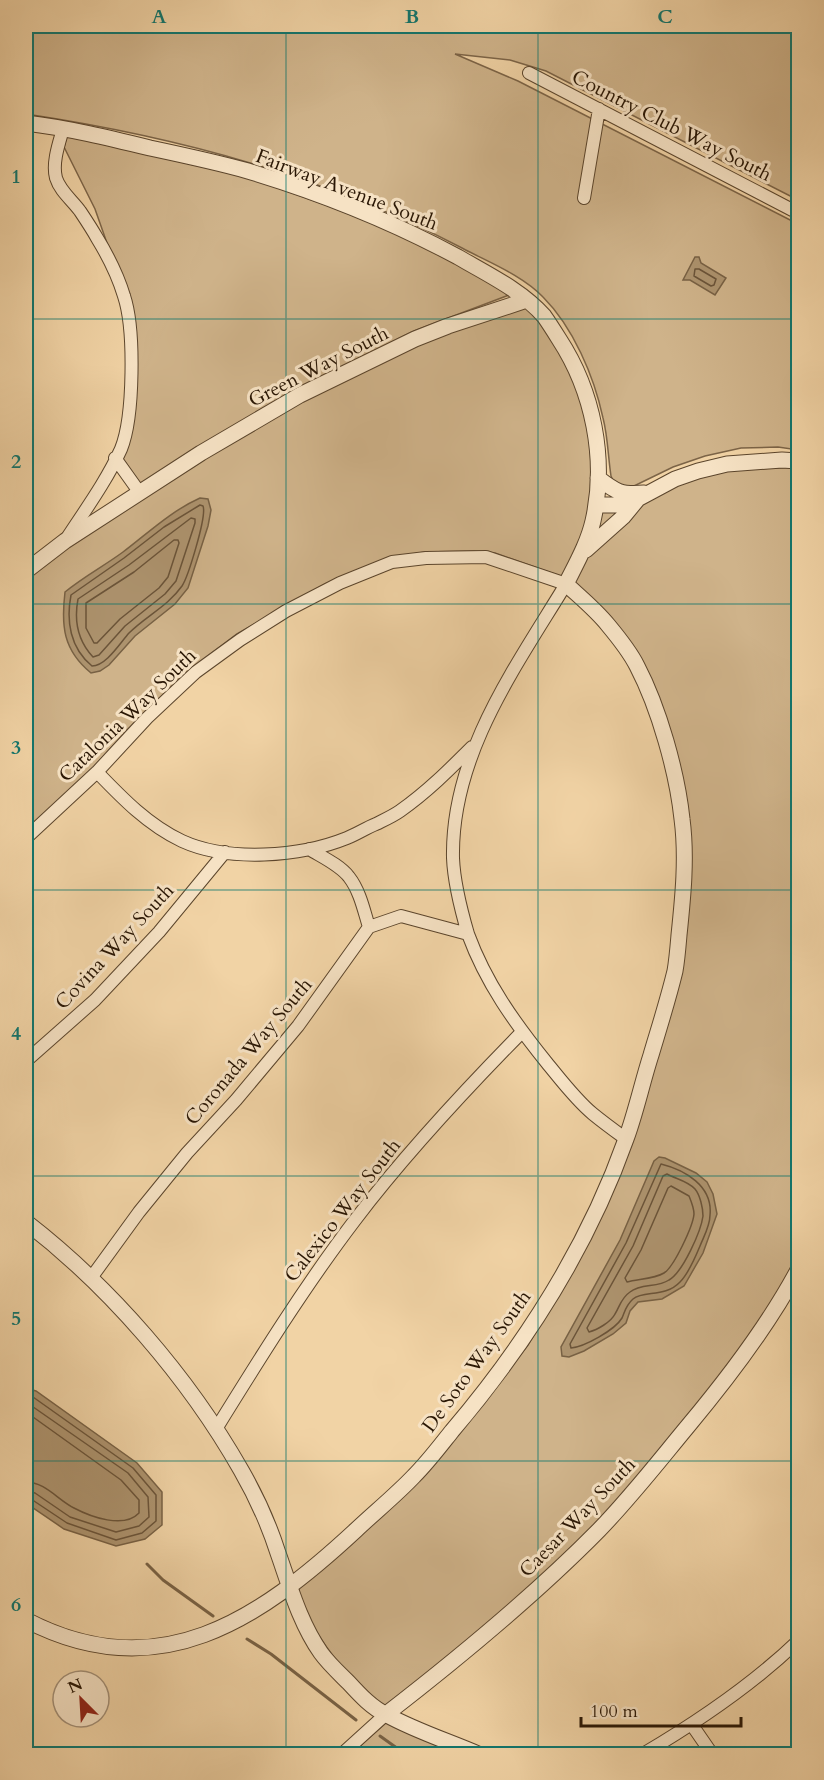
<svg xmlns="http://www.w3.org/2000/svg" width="824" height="1780" font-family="Cardo,serif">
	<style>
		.green { fill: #cfb38a; stroke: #7c6447; stroke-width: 1.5 }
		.water { fill: #ad936e; stroke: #786144; stroke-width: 1.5 }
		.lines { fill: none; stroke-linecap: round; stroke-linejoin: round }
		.shore { stroke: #6b5439; stroke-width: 1.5 }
		.stream { stroke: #786144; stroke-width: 3 }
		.minor-casing { stroke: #5b452c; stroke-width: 14 }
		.tertiary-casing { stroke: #5b452c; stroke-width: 17 }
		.minor { stroke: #f6e2c4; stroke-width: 12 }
		.tertiary { stroke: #f6e2c4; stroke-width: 15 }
		.grid { fill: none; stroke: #0f766e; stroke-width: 1.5; stroke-opacity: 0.55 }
		.labels { text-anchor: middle; stroke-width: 6; stroke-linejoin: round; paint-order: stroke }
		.street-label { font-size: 20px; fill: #291604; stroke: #f6e2c4 }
		.neatline { fill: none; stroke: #0f766e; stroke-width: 2 }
		.grid-label { font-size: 20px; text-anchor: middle; font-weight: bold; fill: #0f766e }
	</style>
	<rect width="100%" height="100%" fill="#f1d3a5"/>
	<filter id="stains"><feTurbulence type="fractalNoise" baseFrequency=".00333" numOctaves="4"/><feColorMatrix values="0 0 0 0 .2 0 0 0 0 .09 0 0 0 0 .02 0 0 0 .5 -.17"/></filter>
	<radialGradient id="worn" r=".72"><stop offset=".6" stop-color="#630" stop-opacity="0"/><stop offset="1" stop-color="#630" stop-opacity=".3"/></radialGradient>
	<path class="green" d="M26 26H798V200L546 71 510 60 455 54 518 81 798 224V450L778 447 741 448 705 456 673 467 634 486 624 487 615 485 611 476C608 457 608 437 603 418 594 376 573 327 543 297 522 275 488 262 462 248 324 176 178 137 26 114Z
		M67 136 247 177 329 206 414 240 488 281 509 295 414 331 298 389 141 485 123 459 126 450 136 403 137 348 108 246 95 209 64 147Z
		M521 304C587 362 607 462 580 544 576 555 568 566 563 577L495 553 474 551 425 552 388 558 325 584 237 634 183 675 127 730 84 778 26 831V579L69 546 204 459 303 401 419 343Z
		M798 467V1257L777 1297 722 1376 639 1476 596 1524 494 1620 385 1707C375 1698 363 1690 353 1680 335 1660 297 1612 299 1585L503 1377 528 1345 564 1283 622 1165 690 879 662 713 573 584 601 502 669 488 700 477 729 470Z
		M387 1722 462 1754H351Z"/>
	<path class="water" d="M695 257H699L701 263 726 278 715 295 690 280H683Z
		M200 498 208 499 211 510 208 526 188 588 175 604 135 636 109 665 100 671 91 673C63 650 61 626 65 592 83 577 104 566 123 552 148 533 171 511 200 498Z
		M659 1157 665 1158 696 1173 707 1182 713 1194 717 1214 703 1253 684 1286 662 1299 638 1302 630 1311 626 1323 613 1334 584 1351 569 1357 562 1356 561 1347 620 1240 654 1161Z
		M26 1388 36 1391 137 1463 162 1492V1525L145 1539 116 1546 64 1529 26 1503Z"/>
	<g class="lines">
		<path class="shore" d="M699 269 716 279 714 285 711 286 694 276 695 269Z
			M200 505 203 506C207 516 188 577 182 586 168 606 146 616 129 633 120 643 106 666 92 666 70 648 66 621 71 595L124 558 164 527Z
			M191 518 195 519V523L176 581 165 594 125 626 99 655 93 657C78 641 74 620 78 599L129 565Z
			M174 540H178L179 543 168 577 159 588 120 619 97 643H94L86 628V603L134 572Z
			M661 1164C685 1170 713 1186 710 1215 710 1226 704 1236 700 1246 695 1258 689 1273 680 1282 665 1298 644 1290 633 1299 626 1305 625 1311 622 1318 615 1330 584 1347 571 1348L570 1344 626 1243Z
			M667 1174C676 1179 688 1181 695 1189 700 1195 703 1208 703 1216 701 1231 683 1272 669 1280 657 1288 641 1283 630 1292 621 1298 620 1306 615 1314 611 1322 597 1330 589 1332L587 1328 633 1246 663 1176Z
			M671 1186 689 1196C691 1201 694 1208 694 1214 693 1226 674 1267 664 1273 654 1279 638 1279 627 1282L625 1278 641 1250 668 1188Z
			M26 1394 33 1397 133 1468 156 1495V1521L142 1533 116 1540 67 1523 31 1499 26 1498
			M26 1402 128 1473 148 1497 149 1517 139 1526 116 1532 70 1517 35 1493 26 1491
			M26 1412 121 1480 139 1500V1513C124 1529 91 1517 74 1508 58 1500 45 1482 26 1482"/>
		<path class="stream" d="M147 1564 163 1580 213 1616
			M247 1639 271 1654 356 1720
			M380 1736 401 1751"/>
		<g class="minor-casing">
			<path id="minor" d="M529 73 798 213
				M63 129C59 143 52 163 56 178 60 191 72 200 80 211 86 220 92 229 97 238 108 256 118 276 124 296 135 329 134 417 121 449 107 480 86 509 67 538
				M584 198 599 109
				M115 458 140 493
				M97 772C122 798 148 825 182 841 228 862 300 857 347 838 357 834 366 828 376 824 384 820 393 816 400 811 427 792 449 770 472 747
				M26 838 97 772 147 718 196 672 240 640 286 611 340 583 392 562 426 558 486 557 566 584C515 668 451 755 453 858 454 883 461 910 468 934
				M309 849C322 857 340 865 349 877 360 891 364 911 369 927
				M369 927 401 916 468 934C486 983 514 1022 547 1063 561 1080 576 1100 593 1114 604 1123 615 1131 626 1139
				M26 1061 95 1000 159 932 225 852
				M91 1278 139 1212 187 1153 236 1100 298 1026 369 927
				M216 1429C260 1358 304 1287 355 1220 406 1153 463 1092 522 1032
				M692 1725 712 1754
				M342 1754 385 1715
				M643 1754C699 1721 751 1686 798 1641"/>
		</g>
		<g class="tertiary-casing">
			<path id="tertiary" d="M26 123C68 128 109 138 150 148 183 155 216 162 248 171 318 192 393 222 458 257 487 274 521 290 544 316 549 323 554 331 559 339 593 391 607 459 593 521 588 543 576 564 566 584 580 597 596 610 608 625 618 637 630 652 637 666 659 708 677 772 682 819 687 857 683 897 679 935 678 947 677 960 675 971 668 1000 659 1028 651 1055 642 1083 636 1112 626 1139 588 1246 525 1345 452 1431 440 1446 428 1462 414 1476 396 1495 375 1512 356 1530 259 1620 158 1689 26 1620
				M598 478C616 492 621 495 644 493
				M596 505H624L632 502 675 479 698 471 727 464 782 460 798 461
				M586 550 623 517 637 500
				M26 571 65 541 201 453 300 395 415 339 448 326 527 300
				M26 1222C110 1287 188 1377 241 1470 256 1496 269 1525 278 1553 290 1587 300 1623 321 1653 329 1664 340 1674 349 1683 360 1695 372 1708 387 1715 416 1731 448 1741 478 1754
				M385 1715C460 1657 533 1597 599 1530 631 1497 659 1461 688 1426 729 1377 768 1326 798 1270"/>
		</g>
		<use href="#minor" class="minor"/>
		<use href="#tertiary" class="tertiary"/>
	</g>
	<path class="grid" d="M286 26V1754M538 26V1754M26 319H798M26 604H798M26 890H798M26 1176H798M26 1461H798"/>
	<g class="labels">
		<g class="street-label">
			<text transform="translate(672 125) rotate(27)" y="7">Country Club Way South</text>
			<text transform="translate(347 189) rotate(21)" y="7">Fairway Avenue South</text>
			<text transform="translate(318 366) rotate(-27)" y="7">Green Way South</text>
			<text transform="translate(127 715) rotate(-44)" y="7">Catalonia Way South</text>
			<text transform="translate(114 946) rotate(-47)" y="7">Covina Way South</text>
			<text transform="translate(248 1051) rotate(-50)" y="7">Coronada Way South</text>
			<text transform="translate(342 1210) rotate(-52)" y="7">Calexico Way South</text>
			<text transform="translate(476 1361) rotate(-54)" y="7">De Soto Way South</text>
			<text transform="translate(577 1517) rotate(-46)" y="7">Caesar Way South</text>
		</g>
	</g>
	<rect width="824" height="1780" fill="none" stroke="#f1d3a5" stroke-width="66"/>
	<g transform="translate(81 1699) rotate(336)"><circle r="28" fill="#f6e2c4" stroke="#a49077" stroke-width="1.5"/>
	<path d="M0-4.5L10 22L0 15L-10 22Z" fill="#8f2418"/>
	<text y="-9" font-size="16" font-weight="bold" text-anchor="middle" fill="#291604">N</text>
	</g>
	<path d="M581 1717v9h160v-9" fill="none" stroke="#291604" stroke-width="3"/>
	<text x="590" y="1717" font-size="18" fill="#291604" stroke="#f6e2c4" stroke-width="4.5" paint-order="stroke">100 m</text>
	<rect x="33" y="33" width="758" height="1714" class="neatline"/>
	<g class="grid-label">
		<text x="159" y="23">A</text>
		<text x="412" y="23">B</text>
		<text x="665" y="23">C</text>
		<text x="16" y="183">1</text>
		<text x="16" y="468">2</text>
		<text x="16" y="754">3</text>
		<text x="16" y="1040">4</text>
		<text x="16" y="1325">5</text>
		<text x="16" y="1611">6</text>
	</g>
	<rect width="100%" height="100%" filter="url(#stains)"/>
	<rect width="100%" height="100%" fill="url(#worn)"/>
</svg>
